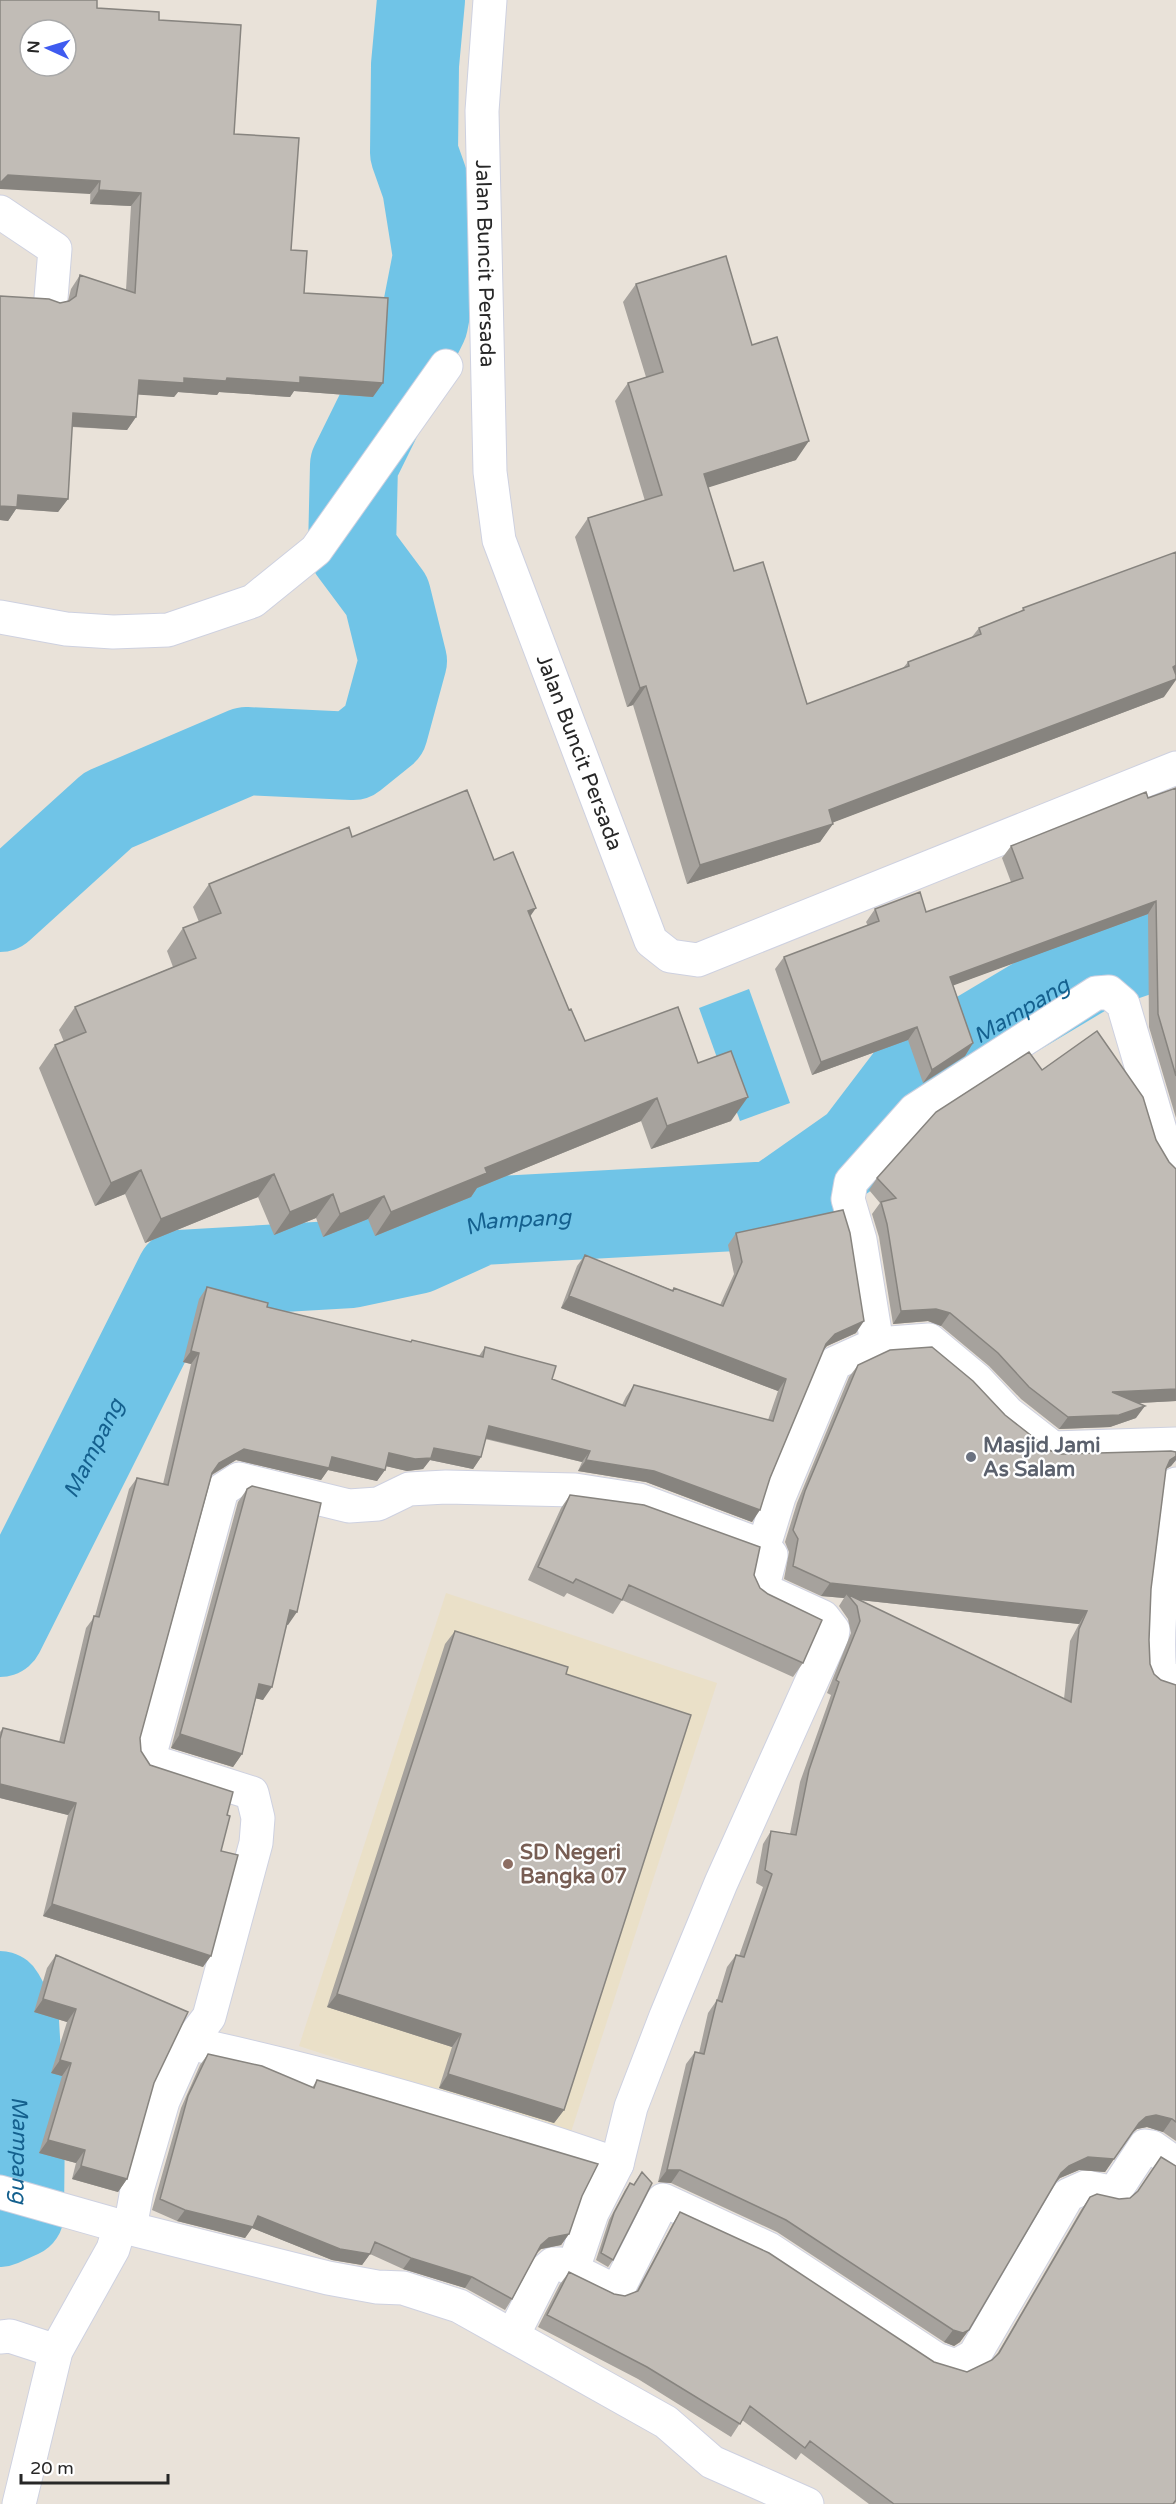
<svg xmlns="http://www.w3.org/2000/svg" width="1176" height="2504" font-family="'Varela Round',sans-serif">
	<style>
		.education { fill: #eae0c8 }
		.water { fill: #70c4e7 }
		.lines { fill: none; stroke-linecap: round; stroke-linejoin: round }
		.river { stroke: #70c4e7; stroke-width: 88 }
		.minor-casing { stroke: #ced1e0; stroke-width: 35 }
		.minor { stroke: #fff; stroke-width: 33 }
		.wall { fill: #a6a29d; fill-rule: evenodd }
		.shaded-wall { fill: #87847f }
		.building { fill: #c1bcb6; stroke: #87847f; stroke-width: 1.5; fill-rule: evenodd }
		.worship-dot { fill: #6b7280; stroke: #fff; stroke-width: 2 }
		.education-dot { fill: #8d6e63; stroke: #fff; stroke-width: 2 }
		.labels { text-anchor: middle; stroke-width: 4.5; stroke-linejoin: round; paint-order: stroke }
		.street-label { font-size: 21px; fill: #272727; stroke: #fff }
		.worship-label { font-size: 21px; font-weight: bold; fill: #5b616d; stroke: #fff; text-anchor: start }
		.education-label { font-size: 21px; font-weight: bold; fill: #785e54; stroke: #fff; text-anchor: start }
		.water-label { font-size: 22px; font-style: italic; fill: #14608e; stroke: #fff }
	</style>
	<rect width="100%" height="100%" fill="#e9e2d9"/>
	<path class="education" d="M446 1593 717 1683 570 2135 299 2046Z"/>
	<path class="water" d="M749 989 790 1103 740 1121 699 1008Z"/>
	<g class="lines">
		<g class="river">
			<path d="M0 908 108 810 246 751 353 756 384 731 403 661 387 596 352 549 354 465 424 323 437 256 426 187 414 153 415 65 421 0"/>
			<path id="s1" d="M0 1633 180 1274 351 1264 417 1250 481 1221 774 1205 858 1146 912 1075 1091 968 1176 939"/>
			<path id="s2" d="M0 1995 15 2022 21 2120 20 2214 0 2223"/>
		</g>
		<g class="minor-casing">
			<g id="minor">
				<path id="s3" d="M490 0 482 111 490 472 499 540 651 941 670 956 698 960 1176 768"/>
				<path d="M0 212 55 249 51 298"/>
				<path d="M0 617 66 629 113 632 168 630 253 601 316 550 446 366"/>
				<path d="M877 1344 929 1340 977 1380 1008 1413 1053 1448 1176 1444"/>
				<path d="M1176 1484C1169 1546 1154 1613 1160 1675L1176 1682"/>
				<path d="M189 2043C334 2074 476 2116 617 2164"/>
				<path d="M0 2192 120 2226 328 2278 377 2287 403 2288 459 2306 666 2422 712 2462 807 2504"/>
				<path d="M130 2228 137 2190 163 2101 189 2043 209 2017 256 1843 258 1818 252 1793 154 1762 150 1754 222 1490 239 1479 349 1506 378 1504 409 1489 446 1487 575 1490 639 1500 752 1542H761L767 1536 779 1497 835 1363 877 1344 860 1240 848 1199 851 1182 915 1110 1096 993 1109 992 1123 1004 1165 1147 1176 1165"/>
				<path d="M573 2269 592 2213 617 2164 631 2107 666 2016 721 1883 832 1636 833 1630 823 1617 766 1591 763 1586 771 1555 761 1542"/>
				<path d="M513 2335 546 2270 553 2264H561L613 2290 618 2289 663 2200 769 2249 936 2359 956 2366 974 2356 1068 2195 1086 2187 1114 2193 1145 2146 1152 2147 1176 2164"/>
				<path d="M0 2337 10 2336 56 2351"/>
				<path d="M19 2504 56 2351 113 2249 120 2226"/>
			</g>
		</g>
		<use href="#minor" class="minor"/>
	</g>
	<path class="wall" d="M97 8 159 20 234 134 291 250 304 293 373 397 294 391 290 397 219 392 217 395 178 392 174 397 138 394 136 417 127 430 72 427 68 499 58 512 16 509 8 521 0 520V296L60 303 68 301 71 289 80 275 126 290 131 206 90 204Z
		M636 284 752 345 796 460 708 487 734 571 807 704 903 668 908 662 971 638 979 628 1021 612 1023 608 1164 697 833 822 820 842 687 884 633 705 627 707 575 537 588 518 645 501 615 401 628 383 646 377 623 302Z
		M1176 788V1118L1149 1027 1148 914 953 985 973 1043 965 1056 923 1083 908 1040 812 1075 775 969 784 957 868 926 866 922 875 909 926 912 1011 882 1002 858 1011 846Z
		M352 837 494 860 530 916 569 1010 585 1041 698 1063 731 1121 651 1149 641 1121 477 1188 471 1197 375 1236 368 1219 323 1237 316 1218 274 1235 258 1197 145 1243 125 1194 95 1206 39 1068 55 1045 64 1042 59 1030 75 1007 173 967 167 951 183 928 199 922 193 907 209 884Z
		M1042 1070 1156 1140 1169 1162 1176 1169V1401L1138 1403 1136 1418 1110 1427 1059 1429 1021 1399 989 1366 941 1326 928 1321 893 1324 879 1237 872 1214 880 1203 869 1190 877 1178Z
		M736 1233 856 1333 827 1346 823 1350 752 1522 646 1482 578 1471 582 1462 485 1439 481 1457 473 1469 430 1460 423 1469 407 1471 386 1466 385 1470 377 1481 328 1470 321 1480 236 1460 212 1475 140 1738 141 1751 150 1765 227 1815 203 1967 43 1916 68 1815 0 1798V1732L3 1728 59 1742 86 1628 95 1616 129 1489 137 1478 163 1484 191 1364 183 1362 199 1299 207 1287 267 1307 410 1342 412 1340 479 1356 485 1347 552 1379 622 1405 626 1397 634 1385 768 1420 778 1391 561 1308 577 1266 585 1255 672 1290 674 1288 720 1305 734 1274 728 1245Z
		M858 1365 1005 1415 1051 1451 1062 1454 1176 1452V1460L1171 1466 1166 1469 1151 1589 1149 1640 1150 1664 1154 1674 1161 1680 1176 1685V2141L1163 2132 1147 2127 1137 2129 1131 2134 1105 2172 1079 2170 1060 2178 1055 2183 960 2342 954 2346 944 2342 777 2232 671 2183 658 2182 686 2064 695 2052 699 2053 708 2013 717 2000 727 1967 736 1955 739 1956 763 1887 756 1883 763 1844 771 1831 790 1834 800 1782 831 1695 827 1693 851 1633 848 1619 839 1606 844 1598 821 1596 784 1579 789 1552 785 1542 797 1503 849 1377ZM859 1600 1079 1624 1070 1641 1064 1699Z
		M247 1489 288 1625H287L263 1700 256 1698 242 1754 233 1767 171 1748 238 1502Z
		M570 1495 754 1575 760 1588 803 1663 793 1677 622 1600 613 1614 567 1593 564 1597 528 1580 561 1508Z
		M455 1631 566 1674 564 2110 554 2123 439 2088 452 2047 327 2007 445 1644Z
		M56 1955 154 2083 127 2179 118 2192 72 2179 76 2163 39 2153 62 2076 51 2073 67 2022 34 2012 47 1968Z
		M208 2054 312 2088 317 2080 582 2196 569 2234 561 2245 541 2249 537 2253 512 2299 505 2310 465 2288 403 2269 370 2254 362 2265 332 2260 252 2228 245 2238 177 2221 152 2210 181 2108 200 2065Z
		M642 2172 613 2260 608 2267 596 2260 609 2220 625 2190 630 2183 633 2185Z
		M1090 2197 1176 2502 1174 2504H869L801 2453 796 2460 742 2420 731 2437 638 2379 538 2327 560 2284 569 2272 614 2294 625 2296 636 2292 672 2225 680 2212 934 2362 967 2372 992 2360 996 2356 1081 2210Z"/>
	<path class="shaded-wall" d="M8 175 100 181 90 194 0 189V183Z
		M99 190 141 193 131 206 90 204Z
		M300 377 383 383 373 397 294 391 290 397 219 392 217 395 178 392 174 397 129 394 139 380 184 378Z
		M73 413 136 417 127 430 63 426Z
		M809 441 796 460 691 493 704 474Z
		M18 495 68 499 58 512 16 509 8 521 0 520V506Z
		M1176 665V680L1164 697 816 829 829 810Z
		M646 686 633 705 627 707 640 688Z
		M833 824 820 842 687 884 700 865Z
		M1156 901 1148 914 941 990 950 977Z
		M536 908 520 931 528 911Z
		M917 1027 908 1040 812 1075 821 1062Z
		M973 1043 965 1056 923 1083 932 1070Z
		M748 1097 731 1121 651 1149 667 1126Z
		M657 1098 641 1121 477 1188 471 1197 375 1236 391 1212 485 1168Z
		M141 1170 125 1194 95 1206 111 1183Z
		M274 1174 258 1197 145 1243 161 1219Z
		M333 1194 316 1218 274 1235 290 1212Z
		M384 1196 368 1219 323 1237 340 1214Z
		M569 1296 786 1379 778 1391 561 1308Z
		M936 1309 950 1313 941 1326 928 1321 893 1324 901 1311Z
		M864 1321 856 1333 827 1346 818 1356 826 1344 835 1334Z
		M191 1351 199 1353 191 1364 183 1362Z
		M1176 1389V1401L1103 1405 1112 1392Z
		M1145 1406 1136 1418 1110 1427 1059 1429 1068 1417Z
		M489 1426 590 1451 582 1462 480 1437Z
		M434 1448 481 1457 473 1469 430 1460 423 1469 407 1471 381 1465 389 1453Z
		M244 1449 332 1457 385 1470 377 1481 328 1470 321 1480 236 1460 211 1475 219 1463Z
		M1176 1456V1460L1171 1466 1161 1472 1170 1460Z
		M586 1460 654 1471 760 1510 752 1522 646 1482 578 1471Z
		M830 1583 1087 1611 1079 1624 851 1599 847 1594 844 1598 821 1596Z
		M290 1610 297 1612 288 1625 281 1623Z
		M259 1684 272 1687 263 1700 250 1697Z
		M180 1734 242 1754 233 1767 171 1748Z
		M0 1784 76 1803 68 1815 0 1798Z
		M52 1904 211 1956 203 1967 43 1916Z
		M337 1994 461 2034 452 2047 327 2007Z
		M43 1999 76 2009 67 2022 34 2012Z
		M60 2060 71 2063 62 2076 51 2073Z
		M448 2074 564 2110 554 2123 439 2088Z
		M1156 2115 1172 2119 1163 2132 1147 2127 1137 2129 1130 2135 1139 2123 1146 2117Z
		M48 2140 85 2150 76 2163 39 2153Z
		M1088 2157 1114 2159 1105 2172 1079 2170 1060 2178 1052 2186 1061 2173 1069 2166Z
		M81 2166 127 2179 118 2192 72 2179Z
		M667 2170H680L671 2183 658 2182Z
		M185 2210 258 2216 370 2254 362 2265 332 2260 252 2228 245 2238 177 2221Z
		M569 2234 561 2245 541 2249 533 2256 541 2245 549 2238Z
		M411 2258 472 2277 465 2288 403 2269Z
		M953 2330H969L960 2342 954 2346 944 2342Z"/>
	<path class="building" d="M0 0H97V8L159 12V20L241 25 234 134 299 138 291 250 307 251 304 293 388 298 383 383 300 377V383L227 378 226 381 184 378V383L139 380 136 417 73 413 68 499 18 495 17 507 0 506V296L49 299 60 303 69 301 76 296 80 275 135 293 141 193 99 190 100 181 8 175 0 183ZM30 30H66V66H30Z
		M726 256 752 345 777 337 809 441 704 474 734 571 763 562 807 704 909 666 908 662 981 634 979 628 1024 610 1023 608 1176 552V665L1173 667 1176 675V679L829 810 833 824 700 865 646 686 640 688 588 518 662 495 628 383 663 372 636 284Z
		M1176 788V1076L1158 1014 1156 901 950 977 973 1043 932 1070 917 1027 821 1062 784 957 879 921 875 909 920 892 926 912 1023 878 1011 846 1146 792 1148 798Z
		M467 790 494 860 513 852 536 908 528 911 569 1010 571 1009 585 1041 678 1007 698 1063 731 1051 748 1097 667 1126 657 1098 485 1168 487 1173 391 1212 384 1196 340 1214 333 1194 290 1212 274 1174 161 1219 141 1170 111 1183 55 1045 86 1032 75 1007 196 958 183 928 221 913 209 884 349 827 352 837Z
		M1097 1031 1143 1097 1156 1140 1169 1162 1176 1169V1389L1112 1392 1145 1406 1119 1415 1068 1417 1029 1387 998 1353 950 1313 936 1309 901 1311 887 1224 881 1202 896 1198 877 1178 936 1112 1029 1052 1042 1070Z
		M843 1210 850 1233 864 1321 835 1334 826 1344 770 1478 760 1510 654 1471 586 1460 590 1451 489 1426 481 1457 434 1448 431 1458 415 1459 389 1453 385 1470 332 1457 329 1468 244 1449 219 1463 212 1473 140 1738 141 1751 150 1765 233 1792 227 1815 230 1816 221 1851 238 1855 211 1956 52 1904 76 1803 0 1784V1739L3 1728 64 1743 94 1616 99 1617 137 1478 168 1485 199 1353 191 1351 207 1287 268 1303 267 1307 411 1342 412 1340 483 1357 485 1347 556 1366 552 1379 625 1406 634 1385 773 1421 786 1379 569 1296 585 1255 673 1291 674 1288 723 1306 742 1262 736 1233Z
		M932 1347 973 1381 1005 1415 1051 1451 1062 1454 1171 1451 1176 1452V1456L1170 1460 1166 1469 1151 1589 1149 1640 1150 1664 1154 1674 1161 1680 1176 1685V2122L1172 2119 1156 2115 1146 2117 1139 2123 1114 2159 1088 2157 1069 2166 1061 2173 969 2330 963 2333 953 2330 786 2220 680 2170H667L695 2052 704 2054 717 2000 722 2002 736 1955 744 1957 772 1874 765 1870 771 1831 796 1835 809 1770 839 1682 836 1680 860 1621 857 1606 847 1594 1071 1702 1079 1629 1087 1611 830 1583 793 1566 798 1539 793 1530 805 1491 858 1365 890 1350Z
		M252 1486 321 1503 297 1612 290 1610 272 1687 259 1684 242 1754 180 1734 247 1489Z
		M570 1495 644 1505 760 1547 754 1575 760 1588 768 1594 822 1620 803 1663 629 1585 622 1600 576 1579 573 1583 538 1567Z
		M455 1631 568 1667 566 1674 691 1715 564 2110 448 2074 461 2034 337 1994Z
		M56 1955 188 2012 154 2083 127 2179 81 2166 85 2150 48 2140 71 2063 60 2060 76 2009 43 1999Z
		M208 2054 262 2066 314 2088 317 2080 598 2164 582 2196 569 2234 549 2238 541 2245 512 2299 472 2277 411 2258 375 2242 370 2254 340 2249 258 2216 253 2227 185 2210 160 2199 188 2096Z
		M1161 2157 1176 2166V2500L1173 2504H894L810 2441 805 2448 750 2406 740 2424 647 2367 547 2315 569 2272 614 2294 625 2296 638 2291 680 2212 769 2253 934 2362 967 2372 992 2360 999 2353 1090 2197 1097 2194 1119 2199 1130 2198 1138 2191Z
		M642 2172 652 2183 613 2260 601 2253 614 2213 630 2183 634 2185Z"/>
	<circle class="worship-dot" cx="971" cy="1457" r="6"/>
	<circle class="education-dot" cx="508" cy="1864" r="6"/>
	<g class="labels">
		<g class="street-label">
			<text dy="7" stroke="none"><textPath href="#s3" startOffset="264">Jalan Buncit Persada</textPath></text>
			<text dy="7" stroke="none"><textPath href="#s3" startOffset="768">Jalan Buncit Persada</textPath></text>
		</g>
		<g class="worship-label">
			<text x="983" y="1452">Masjid Jami<tspan x="983" dy="24">As Salam</tspan></text>
		</g>
		<g class="education-label">
			<text x="520" y="1859">SD Negeri<tspan x="520" dy="24">Bangka 07</tspan></text>
		</g>
		<g class="water-label">
			<text dy="8" stroke="none"><textPath href="#s1" startOffset="1323">Mampang</textPath></text>
			<text dy="8" stroke="none"><textPath href="#s1" startOffset="747">Mampang</textPath></text>
			<text dy="8" stroke="none"><textPath href="#s1" startOffset="207">Mampang</textPath></text>
			<text dy="8" stroke="none"><textPath href="#s2" startOffset="159">Mampang</textPath></text>
		</g>
	</g>
	<g transform="translate(48 48) rotate(274)"><circle r="28" fill="#ffffff" stroke="#a9a9a9" stroke-width="1.5"/>
	<path d="M0-4.5L10 22L0 15L-10 22Z" fill="#3f5bf0"/>
	<text y="-9" font-size="16" font-weight="bold" text-anchor="middle" fill="#272727">N</text>
	</g>
	<path d="M21 2474v9h147v-9" fill="none" stroke="#272727" stroke-width="3"/>
	<text x="30" y="2474" font-size="18" fill="#272727" stroke="#ffffff" stroke-width="4.5" paint-order="stroke">20 m</text>
</svg>
